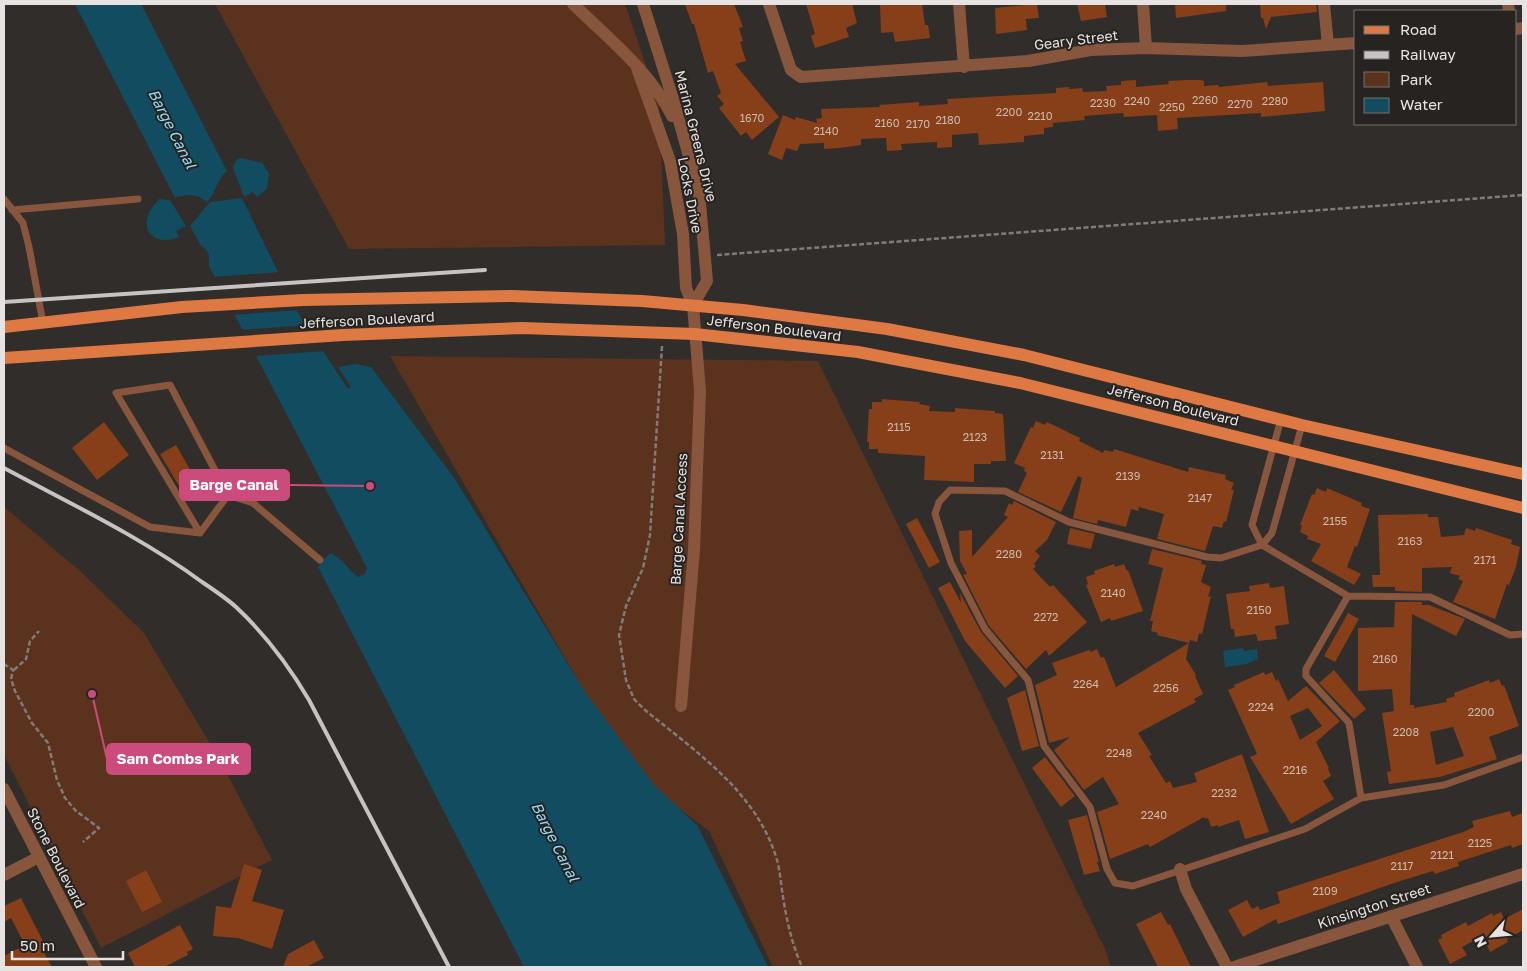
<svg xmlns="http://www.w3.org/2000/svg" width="1527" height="971" font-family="'Golos Text',sans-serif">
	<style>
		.green { fill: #5b321e }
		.water { fill: #124c60 }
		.pier { fill: #302d2b }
		.building { fill: #863f18; fill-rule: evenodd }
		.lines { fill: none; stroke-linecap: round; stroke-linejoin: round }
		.path { stroke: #7f7c7a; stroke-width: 2.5; stroke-dasharray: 5 2.5; stroke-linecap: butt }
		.service { stroke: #88553d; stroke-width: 7 }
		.minor { stroke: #88553d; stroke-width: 12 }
		.tertiary { stroke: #88553d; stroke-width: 12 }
		.primary { stroke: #df7943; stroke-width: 12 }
		.rail { stroke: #c6c3c2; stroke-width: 4 }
		.labels { text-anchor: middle; stroke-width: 4; stroke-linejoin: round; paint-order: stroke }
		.number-label { font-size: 11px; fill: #cebab0 }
		.street-label { font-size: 14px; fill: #e6e3e2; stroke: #262321 }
		.water-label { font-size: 15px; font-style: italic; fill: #92dcfa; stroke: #262321 }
		.leader { fill: none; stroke: #cb4b7d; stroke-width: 2 }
		.callout-dot { fill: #cb4b7d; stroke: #262321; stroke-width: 2 }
		.callout { fill: #cb4b7d; stroke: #cb4b7d; stroke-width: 2 }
		.callout-label { font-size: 15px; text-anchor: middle; font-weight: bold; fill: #fff }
	</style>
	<rect width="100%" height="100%" fill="#302d2b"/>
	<path class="green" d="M215 4H625L659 103 665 245 349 249Z
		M390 356 818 361 1105 949 1111 967H773L709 831 631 772Z
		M4 507 79 570 144 633 221 762 272 860 101 948 4 755Z"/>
	<path class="water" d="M75 4H141L227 171C216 180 216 193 207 202 197 194 187 194 175 198Z
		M241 158 262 163 269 173 267 189 257 197 253 192 244 197 233 168 237 159Z
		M242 198 298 313 348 389 351 387 338 367 356 364 371 367 455 479 585 692 654 785 697 825 768 967H524L318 567 330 553C345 560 346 568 358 577L365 574 367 568 209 266V255L205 248 201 246 190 226 210 202Z
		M159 199 170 200 186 226 176 231 179 237C162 245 141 237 148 216 150 209 155 204 159 199Z
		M1243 648 1244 651 1257 649 1258 659 1247 664 1225 667 1223 651Z"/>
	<path class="pier" d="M280 272 299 310 232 315 212 277Z
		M308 325 325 351 254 356 240 330Z"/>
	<path class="building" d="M685 4H734L743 27 739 28 743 41 740 42 746 61 735 64 779 117 752 140 746 132 741 136 719 108 724 104 717 96 721 93 713 71 708 73 694 24H692Z
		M806 4H852L857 23 846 28 849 37 815 48 811 36 815 34Z
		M880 4H922L925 25H928L930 38 895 42 893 32 881 33Z
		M1037 4 1039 18 1026 19 1027 30 996 34 995 8Z
		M1077 4H1105L1107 17 1081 21Z
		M1175 4H1226V11L1176 18Z
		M1260 4H1316L1317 12 1271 17 1266 29 1263 18H1261Z
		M1136 80V87L1169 84 1168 81 1185 80H1201L1204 81V86L1218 85 1219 87 1267 82 1268 86 1323 82 1325 111 1261 117V113L1177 118 1178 129 1158 131 1157 115 1124 117 1123 113 1084 116 1085 120 1053 123V127L1044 128V134L1024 136V142L979 145 978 133 952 135V147L937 148V142L901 144 902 150 887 151 886 138 861 139V145L840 148 824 149V143L800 144 797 151 786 148 782 160 768 154 783 115 795 120 796 117 817 123 816 119 822 118 821 109 880 107 879 105 919 102V106L948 104 947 99 1056 93V88L1069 87V89L1082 88 1083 92 1107 91 1106 86 1121 85V81Z
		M882 399 920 402 919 404 930 406 929 411 955 412V408L995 411V413L1003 414 1006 461H991V464H974V482L924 480 925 456 878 453V449H869V442H867L869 409H872V402H882Z
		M1036 421 1045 425 1047 422 1080 438 1079 441 1103 453 1104 450 1113 452 1114 449 1188 472 1189 467 1226 475 1225 479 1234 483 1231 490H1234L1226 522 1224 521 1222 528 1213 526 1205 551 1157 539 1164 514 1139 507 1138 511 1131 509 1126 527 1098 520 1097 524 1073 518 1082 478 1078 476 1061 512 1018 492 1027 473 1024 471 1025 468 1014 463 1031 427 1033 428Z
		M104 422 129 455 97 480 72 448Z
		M176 445 200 487 185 496 160 454Z
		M1317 488 1326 492 1327 488 1362 503 1361 506 1370 509 1357 547 1355 546 1347 567 1361 574 1354 585 1311 561 1321 544 1307 539 1308 536 1300 532 1302 525H1300L1312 494 1314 495Z
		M1014 501 1056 522 1047 540 1035 551 1040 556 1034 564 1036 566 1033 569 1050 587 1053 585 1087 622 1049 656 1046 650 1026 669 989 626 963 575 967 574 960 561 959 531 972 530V557L1008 517 1004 515 1009 503 1012 505Z
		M1428 514V517H1438L1441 537 1464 535 1466 528 1475 531 1476 528 1512 540 1511 544 1520 547 1516 567 1509 585 1507 584 1495 619 1453 602 1463 581 1458 579 1460 576 1450 573 1452 567 1422 568V592L1395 591V587H1373L1372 575H1380L1378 515Z
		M917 518 940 562 929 568 906 524Z
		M1070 528 1095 534 1091 549 1067 544Z
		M1152 549 1202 561 1201 564 1206 565 1201 582 1211 587 1208 597 1211 596 1202 634 1199 633 1197 642 1190 640 1189 643 1157 635 1158 633 1151 631 1153 621H1150L1163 568 1148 564Z
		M1114 564 1115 567 1124 564 1127 571 1128 570 1143 611 1111 621 1110 618 1101 622 1086 585 1088 584 1086 577 1095 574 1094 571Z
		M950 582 961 603 960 593 981 632 1018 676 1005 688 965 641 938 588Z
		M1269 583 1270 588 1284 586 1289 624 1275 626 1277 639 1258 641 1256 634 1235 637 1234 629H1231L1226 594 1250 591 1249 586Z
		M1395 602H1422V605H1429L1465 619 1456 636 1412 614 1410 705H1414V708L1447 702 1446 699 1455 696 1454 693 1489 680 1490 683 1499 679 1502 686 1504 685 1519 726 1489 737 1497 759 1440 777 1389 784 1387 772 1391 771 1382 713 1394 711 1392 689 1358 691V628L1394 627ZM1453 727 1464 756 1436 765 1430 732Z
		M1348 613 1359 619 1335 662 1324 656Z
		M1189 643 1186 659 1196 675 1195 676 1203 694 1194 699 1196 702 1138 733 1152 755 1149 756 1166 783 1170 781 1173 788 1197 782 1194 773 1242 754 1269 832 1245 839 1239 820 1218 827V825L1211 827 1208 818 1205 819 1204 817 1150 847 1148 844 1110 859 1097 812 1119 804 1103 777 1084 790 1054 750 1070 737 1049 743 1035 685 1057 675 1052 663 1089 650 1091 652 1097 649 1101 658 1104 657 1116 687Z
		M1334 670 1366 709 1354 719 1319 683Z
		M1264 672 1265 675 1272 672 1276 681 1278 679 1288 701 1306 686 1340 721 1316 742 1329 768 1328 769 1331 776 1323 781 1334 799 1291 824 1250 757 1257 754 1228 690 1235 687 1234 685ZM1308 708 1322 726 1300 740 1290 716Z
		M1025 690 1039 746 1022 751 1007 698Z
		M1045 757 1075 796 1061 807 1032 768Z
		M1510 811 1512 817 1523 813V844L1512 848 1511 845 1458 862 1459 866 1435 874 1433 871 1394 883 1278 924 1276 919 1243 937 1228 910 1247 900 1252 909 1258 906 1260 910 1280 903 1277 892 1463 832 1474 827 1472 821Z
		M1087 815 1099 862H1097L1100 871 1084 875 1068 820Z
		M244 864 262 870 252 901 284 910 272 949 238 938 213 936 216 906 231 908Z
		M146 870 162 902 142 912 126 881Z
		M21 898 47 949 43 951 52 967H4V956L25 945 11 918 4 922V906Z
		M1523 909V930L1507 939 1508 942 1490 952 1483 936 1462 947 1467 955 1450 964 1438 940 1442 938 1441 935 1466 922 1468 926 1492 913 1493 916 1501 912 1504 919Z
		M1161 912 1168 925 1170 924 1191 967H1158L1136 924Z
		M180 925 193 949 187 952 188 955 164 967H135L128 953Z
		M314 940 324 958 306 967H283L288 954Z"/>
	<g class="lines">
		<path class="path" d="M717 255 1523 195
			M662 346 650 535 643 568 626 606 619 635 626 680 634 699 645 710C696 752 757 792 777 860 780 871 781 885 783 897 787 922 792 944 802 967
			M4 664 13 670 11 679 15 691 32 723 48 743 57 780 65 798 76 811 99 828 83 842
			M14 670 26 659 30 641 39 631"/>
		<path class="service" d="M4 199 23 223 29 247 43 323
			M12 210 138 199
			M170 385 228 495 200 533 116 393Z
			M1281 419 1252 525 1262 545 1272 533 1302 425
			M4 448 150 527 200 533
			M228 495 253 503 320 560
			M1348 596 1262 545 1221 558 1207 557 1069 522 1005 491 950 490 939 502 935 514 951 563 985 629 1028 680 1044 746 1090 807 1107 869 1115 883 1133 886 1305 829 1361 798 1444 785 1523 757
			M1361 798 1349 723 1306 676V669L1348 596 1430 597 1510 635 1523 634"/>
		<path class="minor" d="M573 4C608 38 650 71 672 116
			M643 4 673 99 699 192 707 281 693 305
			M769 4 791 70 801 77 1028 61 1091 50 1146 48 1242 51 1356 43
			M959 4 964 67
			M1143 4 1146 48
			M1324 4 1328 45
			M1508 4 1509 11
			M1516 29 1523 28
			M636 65 670 161 683 234 686 288 693 305 700 391 694 550 681 706
			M1180 869 1186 889 1227 967
			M4 875 39 857
			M1391 916 1417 967
			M1234 967 1523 874"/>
		<path class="tertiary" d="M4 789 96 967"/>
		<path class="primary" d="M4 327 182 307 303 300 512 296 642 301 743 310 887 329 1024 355 1302 425 1523 474
			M4 358 343 335 522 328 695 334 858 352 1020 383 1523 508"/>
		<path class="rail" d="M4 302 485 270
			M4 468C71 504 141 537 202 582 214 590 226 598 236 607 265 634 289 666 309 700L449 967"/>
	</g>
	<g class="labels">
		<g class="number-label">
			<text x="1205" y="104">2260</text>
			<text x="1137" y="105">2240</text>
			<text x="1275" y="105">2280</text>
			<text x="1103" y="107">2230</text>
			<text x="1240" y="108">2270</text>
			<text x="1172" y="111">2250</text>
			<text x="1009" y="116">2200</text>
			<text x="1040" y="120">2210</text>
			<text x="752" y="122">1670</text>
			<text x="948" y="124">2180</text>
			<text x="887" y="127">2160</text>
			<text x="918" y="128">2170</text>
			<text x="826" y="135">2140</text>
			<text x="899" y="431">2115</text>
			<text x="975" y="441">2123</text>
			<text x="1052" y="459">2131</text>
			<text x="1128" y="480">2139</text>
			<text x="1200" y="502">2147</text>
			<text x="1335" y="525">2155</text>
			<text x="1410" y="545">2163</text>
			<text x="1009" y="558">2280</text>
			<text x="1485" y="564">2171</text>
			<text x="1113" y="597">2140</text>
			<text x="1259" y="614">2150</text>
			<text x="1046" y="621">2272</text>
			<text x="1385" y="663">2160</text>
			<text x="1086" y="688">2264</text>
			<text x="1166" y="692">2256</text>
			<text x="1261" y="711">2224</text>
			<text x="1481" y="716">2200</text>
			<text x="1406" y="736">2208</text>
			<text x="1119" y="757">2248</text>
			<text x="1295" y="774">2216</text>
			<text x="1224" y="797">2232</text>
			<text x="1154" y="819">2240</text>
			<text x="1480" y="847">2125</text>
			<text x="1442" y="859">2121</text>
			<text x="1402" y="870">2117</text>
			<text x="1325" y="895">2109</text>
		</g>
		<g class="street-label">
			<text transform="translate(1076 40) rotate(-7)" y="5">Geary Street</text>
			<text transform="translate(696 136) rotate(76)" y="5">Marina Greens Drive</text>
			<text transform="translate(690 195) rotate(79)" y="5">Locks Drive</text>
			<text transform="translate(367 320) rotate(-3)" y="5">Jefferson Boulevard</text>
			<text transform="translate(774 328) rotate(7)" y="5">Jefferson Boulevard</text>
			<text transform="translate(1173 405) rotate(14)" y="5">Jefferson Boulevard</text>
			<text transform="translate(679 519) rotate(-87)" y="5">Barge Canal Access</text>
			<text transform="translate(56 858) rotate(63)" y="5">Stone Boulevard</text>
			<text transform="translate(1374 906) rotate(-18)" y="5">Kinsington Street</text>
		</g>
		<g class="water-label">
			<text transform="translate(172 129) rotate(63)" y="5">Barge Canal</text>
			<text transform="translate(555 842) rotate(63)" y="5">Barge Canal</text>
		</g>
	</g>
	<path class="leader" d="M370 486L289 485M92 694L107 759"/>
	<g class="callout-dot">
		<circle cx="370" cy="486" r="5"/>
		<circle cx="92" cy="694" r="5"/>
	</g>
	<g class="callout">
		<rect x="180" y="470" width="109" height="30" rx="5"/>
		<rect x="107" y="744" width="143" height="30" rx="5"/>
	</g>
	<g class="callout-label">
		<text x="234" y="490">Barge Canal</text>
		<text x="178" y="764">Sam Combs Park</text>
	</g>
	<rect width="1527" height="971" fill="none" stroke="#e6e3e2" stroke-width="10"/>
	<rect x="1354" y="10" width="162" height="115" fill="#262321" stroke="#73706e"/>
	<rect x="1364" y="26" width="25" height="8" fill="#df7943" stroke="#73706e"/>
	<text x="1400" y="35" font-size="15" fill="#e6e3e2">Road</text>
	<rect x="1364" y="51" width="25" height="8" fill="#c6c3c2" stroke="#73706e"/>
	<text x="1400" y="60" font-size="15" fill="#e6e3e2">Railway</text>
	<rect x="1364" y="72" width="25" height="15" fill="#5b321e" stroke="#73706e"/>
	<text x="1400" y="85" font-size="15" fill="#e6e3e2">Park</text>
	<rect x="1364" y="98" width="25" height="15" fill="#124c60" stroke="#73706e"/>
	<text x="1400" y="110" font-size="15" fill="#e6e3e2">Water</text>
	<g transform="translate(1492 936) rotate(243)" stroke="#262321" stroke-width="4" paint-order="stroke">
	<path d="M0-4L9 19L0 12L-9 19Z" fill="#e6e3e2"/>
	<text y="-8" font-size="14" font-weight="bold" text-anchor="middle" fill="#e6e3e2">N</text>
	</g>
	<path d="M12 951v8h111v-8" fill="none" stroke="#e6e3e2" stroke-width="2.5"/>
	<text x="20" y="951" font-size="15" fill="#e6e3e2" stroke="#262321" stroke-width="4" paint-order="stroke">50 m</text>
</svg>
